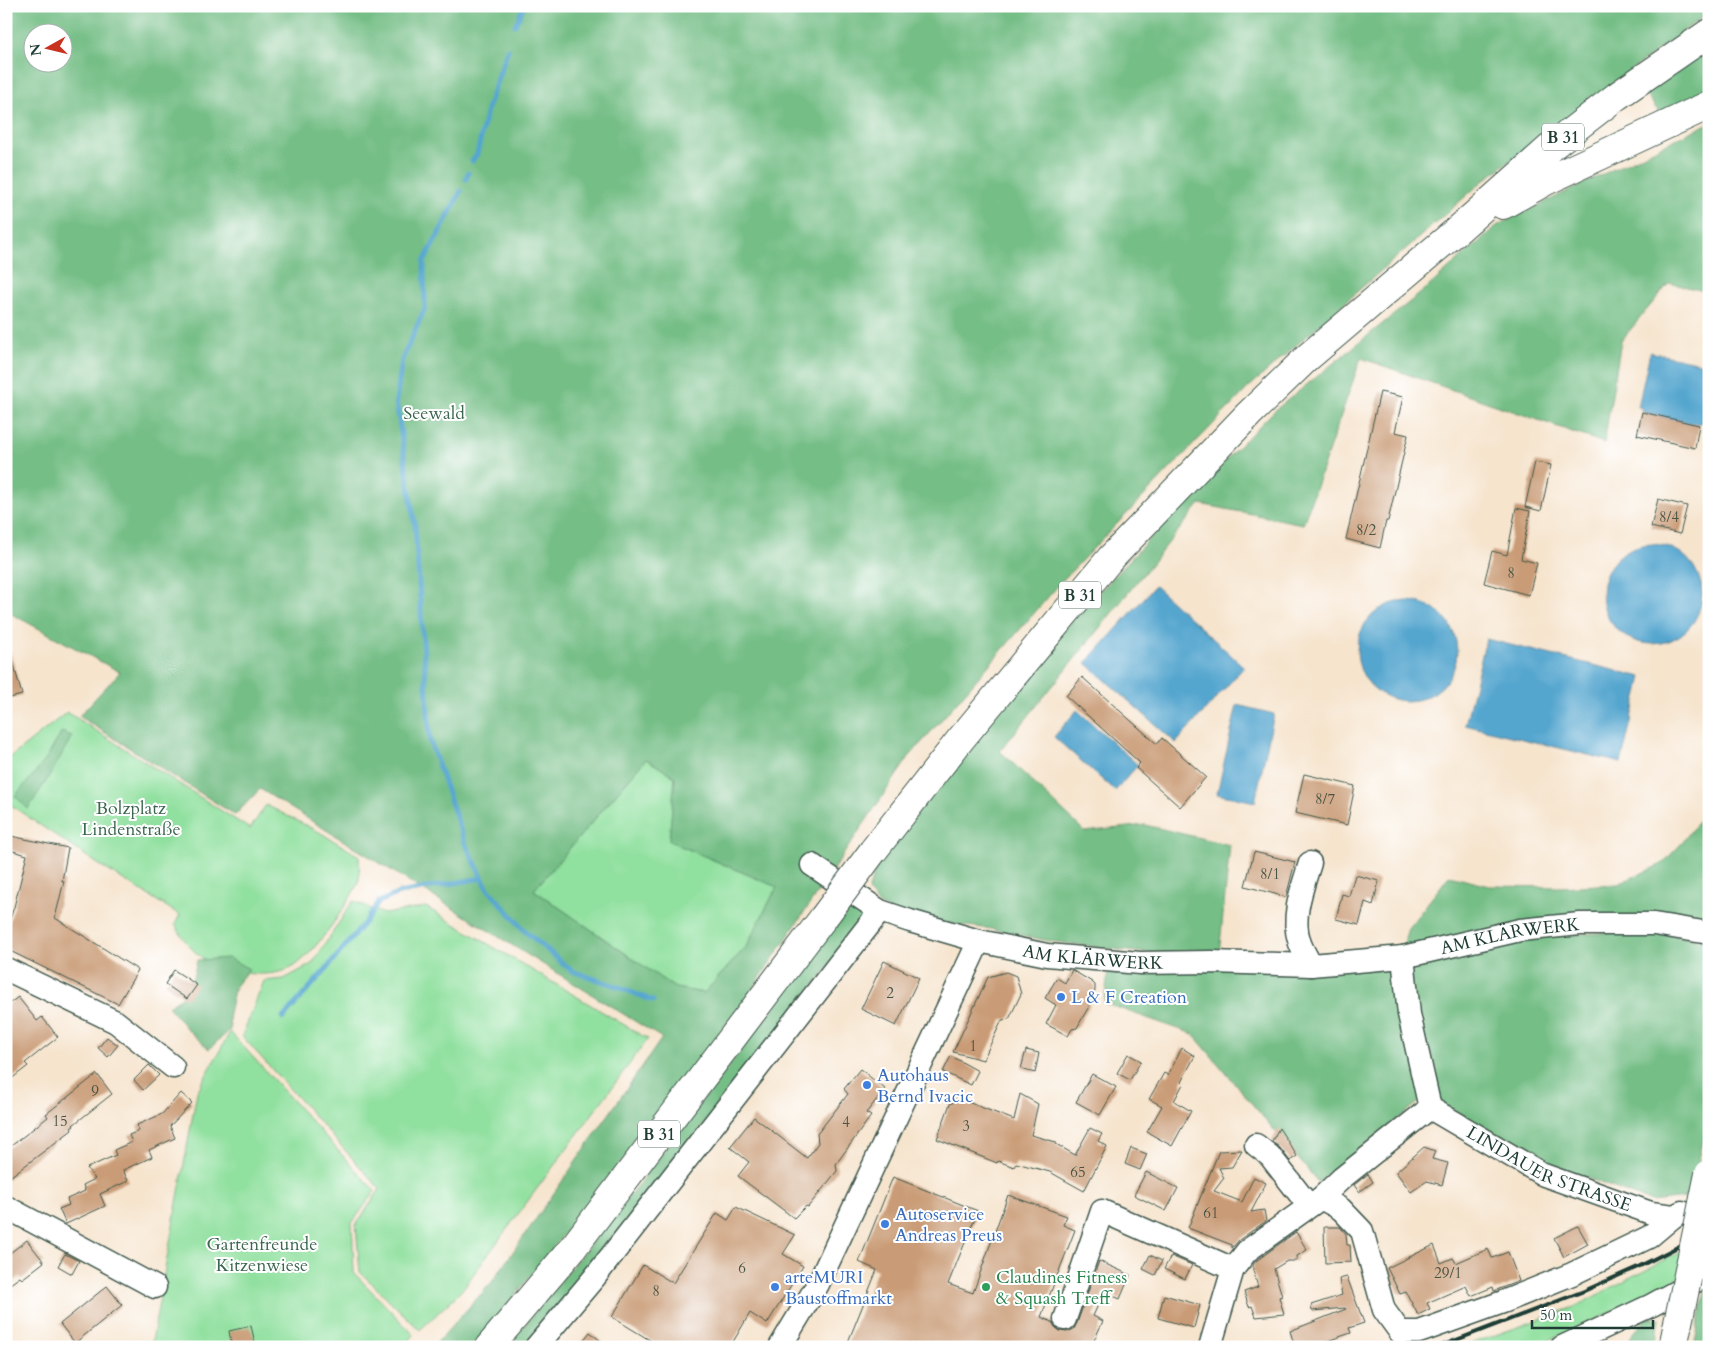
<svg xmlns="http://www.w3.org/2000/svg" width="1715" height="1353" font-family="Cardo,serif">
	<style>
		.green { fill: #90e09f; stroke: #588e6a }
		.forest { fill: #74be86; stroke: #4a7e5d; fill-rule: evenodd }
		.water { fill: #54a6cf; stroke: #3a7282 }
		.lines { fill: none; stroke-linecap: round; stroke-linejoin: round }
		.stream { stroke: #54a6cf; stroke-width: 5 }
		.building { fill: #c99b76 }
		.minor-casing { stroke: #3f564b; stroke-width: 25 }
		.major-casing { stroke: #3f564b; stroke-width: 30 }
		.minor { stroke: #fff; stroke-width: 22 }
		.major { stroke: #fff; stroke-width: 28 }
		.rail { stroke: #1f3d34; stroke-width: 4 }
		.major-bridge-casing { stroke: #3f564b; stroke-width: 30; stroke-linecap: butt }
		.major-bridge { stroke: #fff; stroke-width: 28 }
		.shop-dot { fill: #3f7fe0; stroke: #fff; stroke-width: 2 }
		.leisure-dot { fill: #2e9e5b; stroke: #fff; stroke-width: 2 }
		.labels { text-anchor: middle; stroke-width: 4; stroke-linejoin: round; paint-order: stroke }
		.number-label { font-size: 15px; fill: #4a5444 }
		.shield { fill: #fff; stroke: #627771; stroke-width: 1 }
		.shield-label { font-size: 16px; font-weight: bold; fill: #1f3d34 }
		.park-label { font-size: 18px; fill: #3b664f; stroke: #fff }
		.street-label { font-size: 18px; fill: #1f3d34; stroke: #fff }
		.shop-label { font-size: 18px; fill: #366cbe; stroke: #fff; text-anchor: start }
		.leisure-label { font-size: 18px; fill: #27864d; stroke: #fff; text-anchor: start }
	</style>
	<rect width="100%" height="100%" fill="#fff"/>
	<filter id="ink" filterUnits="userSpaceOnUse"><feTurbulence type="fractalNoise" baseFrequency=".02" numOctaves="2"/><feDisplacementMap in="SourceGraphic" scale="10" xChannelSelector="R" yChannelSelector="G"/><feConvolveMatrix kernelMatrix="1 2 1 2 8 2 1 2 1" color-interpolation-filters="sRGB"/></filter>
	<filter id="wash" filterUnits="userSpaceOnUse"><feTurbulence type="fractalNoise" baseFrequency=".0096" numOctaves="4" result="noise"/><feDisplacementMap in="SourceGraphic" scale="20" xChannelSelector="R" yChannelSelector="G"/><feGaussianBlur stdDeviation="1.12" result="paint"/><feColorMatrix in="noise" values="0 0 0 0 0 0 0 0 0 0 0 0 0 0 0 0 0 1.4 0 .05"/><feComposite in="paint" operator="in"/></filter>
	<g filter="url(#wash)">
		<rect width="100%" height="100%" fill="#f6e4cd"/>
		<path class="green" d="M67 712 250 829 266 805 321 833 359 856C359 864 361 876 358 883 349 903 309 962 289 969 264 979 231 973 207 961 193 953 182 938 175 924L180 915 98 864 6 802V761Z
			M646 759 675 777 669 841 777 887 746 947 704 993 675 988 534 890Z
			M353 901 384 914 426 907 648 1039 461 1291 420 1330 360 1272 356 1225 380 1189 242 1036 264 981 284 979 312 964Z
			M230 1032 375 1191 352 1223 354 1273 414 1335 404 1347H151L197 1092Z
			M1709 1237V1261L1651 1293 1586 1324 1533 1347H1462L1574 1307Z"/>
		<path class="forest" d="M6 6H1709V12L1483 181 1249 387 1063 580 909 757 745 1000 618 1166 481 1338 474 1347H433L492 1282 662 1038 260 789 235 815 79 716 120 672 6 611ZM32 32H62V62H32ZM646 759 675 777 669 841 777 887 746 947 704 993 675 988 534 890Z
			M1709 49V90L1660 114 1644 91Z
			M1709 123V292L1669 283 1621 341 1604 443 1361 358 1303 524 1200 504 1000 751 1085 832 1145 825 1230 845 1219 955 1137 952 1049 941 992 929 919 920 880 906 868 891 877 865 1042 653 1182 504 1274 411 1427 288 1498 225Z
			M62 732 72 736 52 772 28 809 15 796 44 762Z
			M1709 807V926L1403 946 1408 928 1449 876 1490 886 1560 887 1618 884 1662 864 1681 844Z
			M853 904 870 914 529 1347H507L637 1186Z
			M1577 929 1650 931 1709 942V1116L1694 1181 1685 1198 1652 1202 1541 1161 1428 1095 1318 1182 1193 1034 1104 1003 1109 965 1405 969 1520 939Z
			M229 958 249 969 235 986 229 1013 230 1030 209 1049 188 1030 168 1006 190 992 197 960Z
			M1709 1286V1347H1694L1706 1288Z
			M1646 1318H1660L1655 1347H1628L1630 1338Z"/>
		<path class="water" d="M1650 352 1709 365V405L1705 423 1700 422 1699 425 1642 412 1643 408 1638 407Z
			M1602 594a50 50 0 1 1 100 0a50 50 0 1 1-100 0Z
			M1155 586 1244 667 1176 743 1086 663Z
			M1357 651a50 50 0 1 1 100 0a50 50 0 1 1-100 0Z
			M1486 639 1642 677 1621 763 1465 725Z
			M1237 705 1274 714 1255 802 1217 794Z
			M1077 710 1138 765 1115 791 1054 737Z"/>
		<g class="lines">
			<path class="stream" d="M515 25 524 6
				M472 161 477 154 488 106 508 49
				M466 179 468 173
				M461 191 424 262 425 308 402 360 396 401 415 526 430 741 465 843 488 889 526 932 572 971 619 987 653 1001
				M283 1018 328 967 366 921 379 902 399 893 482 878"/>
		</g>
		<g id="blocks">
			<path class="building" d="M1380 392 1403 397 1395 432 1408 435 1388 521H1386L1380 548 1346 539Z
				M1642 412 1699 425 1695 448 1637 435Z
				M1535 462 1551 465 1541 511 1525 507Z
				M1658 499 1687 506 1680 534 1651 527Z
				M1516 508 1530 511 1521 559 1537 563 1529 595 1484 583 1492 551 1507 555Z
				M10 651 22 695 6 699V652Z
				M1082 677 1157 744 1162 738 1206 777 1180 807 1136 768 1140 763 1066 696Z
				M1304 774 1355 786 1347 825 1295 813Z
				M6 835 68 848 62 881H64L55 918 138 970 118 1004 6 949V931L14 907 27 855 6 849Z
				M1254 852 1295 862 1286 897 1245 886Z
				M1355 875 1379 881 1373 905 1365 902 1359 925 1336 919 1342 894 1349 896Z
				M884 961 919 978 896 1026 861 1009Z
				M174 970 197 985 187 999 165 984Z
				M1072 970 1092 982 1095 985V991L1088 1004 1090 1005 1084 1015 1077 1028 1072 1029 1068 1036 1046 1024 1056 1005 1045 998 1057 978 1065 983Z
				M1006 972 1016 976 1021 994 1009 1019 1002 1020 983 1060 953 1052 988 977Z
				M18 997 37 1021 42 1017 58 1037 25 1063 28 1066 6 1083V1006Z
				M107 1037 118 1045 108 1057 98 1048Z
				M1182 1048 1195 1056 1181 1082 1183 1084 1174 1101 1191 1111 1172 1146 1147 1132 1162 1106 1149 1099 1164 1073 1168 1075Z
				M1026 1050 1039 1053 1035 1073 1021 1069Z
				M1128 1054 1141 1061 1130 1080 1117 1073Z
				M951 1056 978 1071 971 1085 943 1072Z
				M149 1065 159 1075 143 1090 134 1080Z
				M860 1069 885 1089 866 1113 871 1116 836 1164 837 1171 808 1207 806 1206 794 1218 738 1176 749 1162 730 1147 754 1117 807 1158 818 1143 817 1134 848 1094 844 1089Z
				M97 1074 112 1094 73 1125 74 1126 71 1128 72 1130 6 1180V1150L48 1117 46 1114Z
				M1092 1074 1116 1087 1100 1115 1076 1102Z
				M181 1093 192 1103 170 1126 175 1138 149 1150 152 1157 123 1170 128 1181 100 1194 105 1206 66 1224 59 1209 69 1205 67 1199 85 1191 83 1185 95 1179 87 1168 116 1155 114 1150 132 1142 129 1135 139 1131 137 1125 162 1114Z
				M1020 1094 1038 1104 1031 1135 1056 1142V1144L1075 1155 1090 1128 1102 1134 1098 1141 1107 1146 1084 1191 1050 1172 1016 1163 1014 1167 998 1161 997 1163 937 1139 950 1104 960 1099 1014 1120Z
				M1279 1128 1297 1156 1290 1161 1280 1148 1272 1141Z
				M1424 1147 1435 1151 1432 1159 1448 1163 1442 1185 1427 1181 1411 1192 1396 1172Z
				M1131 1148 1147 1154 1140 1170 1125 1164Z
				M1242 1150 1232 1167 1219 1168 1224 1178 1214 1191 1242 1202 1254 1177 1266 1183 1251 1212 1264 1210 1266 1221 1239 1240 1232 1248V1245L1188 1228 1219 1151Z
				M1146 1172 1178 1188 1166 1211 1134 1195Z
				M1368 1174 1373 1182 1359 1192 1354 1185Z
				M893 1177 978 1211 948 1284 973 1293 1008 1195 1067 1216 1063 1225 1075 1230 1041 1317 1052 1322 1055 1327 1060 1331 1067 1332 1074 1329 1077 1323 1099 1261 1130 1275 1120 1299 1104 1292 1093 1316 1103 1321 1091 1347H846L877 1270 859 1262Z
				M736 1207 795 1235 783 1254 803 1266 767 1324 750 1313 730 1347H661L612 1317 643 1265 673 1283 717 1213 728 1220Z
				M1578 1226 1588 1244 1564 1257 1554 1238Z
				M1324 1227H1340L1346 1234 1347 1245H1350L1351 1262 1325 1263Z
				M1296 1232 1307 1250 1297 1256V1261H1287L1274 1269 1282 1296 1279 1297 1284 1314 1256 1317 1252 1306 1249 1307 1244 1292 1258 1287 1253 1270V1265L1256 1261Z
				M27 1240 44 1262 22 1279 20 1277 6 1287V1256Z
				M1434 1245 1441 1263 1453 1258 1456 1263 1488 1249 1492 1258 1508 1252 1519 1281 1494 1291 1493 1287 1471 1296 1466 1286 1427 1303 1430 1309 1418 1315 1406 1292 1400 1294 1387 1268Z
				M65 1254 79 1261 72 1274 58 1266Z
				M1150 1255 1162 1261 1155 1275 1143 1269Z
				M1171 1256 1192 1265 1185 1279 1164 1269Z
				M1347 1277 1364 1323 1349 1328 1351 1333 1321 1343 1322 1347H1295L1290 1331 1346 1309 1345 1308 1312 1311 1311 1305 1342 1295 1339 1279Z
				M107 1286 122 1305 75 1343 60 1324Z
				M1164 1295 1200 1305 1194 1328 1158 1318Z
				M251 1326 256 1347H232L229 1331Z
				M590 1332 608 1347H578Z"/>
		</g>
	</g>
	<g filter="url(#ink)">
		<use href="#blocks" fill-opacity="0" stroke="#3f564b" stroke-width="1"/>
		<g class="lines">
			<g class="minor-casing">
				<g id="minor">
					<path d="M1310 863C1303 886 1291 916 1299 940 1301 949 1307 957 1311 965"/>
					<path id="s1" d="M812 865 880 911 910 921 979 941 1047 955 1140 963 1211 962 1311 965 1403 957 1520 930 1580 924H1654L1709 933"/>
					<path id="s2" d="M1403 957 1409 1014 1430 1108 1544 1175 1651 1213 1674 1216 1682 1212"/>
					<path d="M6 969 116 1022 173 1067"/>
					<path d="M1256 1145 1270 1156 1309 1206"/>
					<path d="M1321 1198 1341 1209 1362 1231 1384 1310 1400 1332H1419L1503 1302 1572 1274 1649 1237 1674 1216"/>
					<path d="M6 1207 155 1287"/>
					<path d="M1233 1269 1247 1251 1321 1198 1342 1178 1430 1108"/>
					<path d="M1065 1319 1102 1211 1233 1269 1210 1347"/>
					<path d="M536 1347 594 1278 880 911"/>
					<path d="M780 1347 818 1284 979 941"/>
					<path d="M1562 1347 1652 1305 1709 1274"/>
				</g>
			</g>
			<g class="major-casing">
				<path id="major" d="M1503 205 1546 181 1709 105
					M873 851 960 740 1110 559 1249 414 1308 357 1460 228 1551 147 1617 96 1709 33
					M489 1347 572 1249 824 917"/>
			</g>
			<use href="#minor" class="minor"/>
			<use href="#major" class="major"/>
			<path class="rail" d="M1438 1347 1584 1291 1640 1266 1709 1231"/>
			<g class="major-bridge-casing">
				<path id="major-bridge" d="M824 917 873 851
					M1673 1347 1709 1174"/>
			</g>
			<use href="#major-bridge" class="major-bridge"/>
		</g>
	</g>
	<g class="shop-dot">
		<circle cx="1061" cy="997" r="5"/>
		<circle cx="867" cy="1085" r="5"/>
		<circle cx="885" cy="1224" r="5"/>
		<circle cx="775" cy="1287" r="5"/>
	</g>
	<circle class="leisure-dot" cx="986" cy="1287" r="5"/>
	<g class="labels">
		<g class="number-label">
			<text x="1669" y="522">8/4</text>
			<text x="1366" y="535">8/2</text>
			<text x="1511" y="578">8</text>
			<text x="1325" y="804">8/7</text>
			<text x="1270" y="879">8/1</text>
			<text x="890" y="998">2</text>
			<text x="973" y="1051">1</text>
			<text x="95" y="1096">9</text>
			<text x="60" y="1126">15</text>
			<text x="846" y="1127">4</text>
			<text x="966" y="1131">3</text>
			<text x="1078" y="1177">65</text>
			<text x="1211" y="1218">61</text>
			<text x="742" y="1273">6</text>
			<text x="1448" y="1278">29/1</text>
			<text x="656" y="1296">8</text>
		</g>
		<g class="shield">
			<rect x="1542" y="123.5" width="42" height="27" rx="4"/>
			<rect x="1059" y="581.5" width="42" height="27" rx="4"/>
			<rect x="638" y="1120.5" width="42" height="27" rx="4"/>
		</g>
		<g class="shield-label">
			<text x="1563" y="143">B 31</text>
			<text x="1080" y="601">B 31</text>
			<text x="659" y="1140">B 31</text>
		</g>
		<g class="park-label">
			<text x="434" y="419">Seewald</text>
			<text x="131" y="814">Bolzplatz<tspan x="131" dy="21">Lindenstraße</tspan></text>
			<text x="262" y="1250">Gartenfreunde<tspan x="262" dy="21">Kitzenwiese</tspan></text>
		</g>
		<g class="street-label">
			<text dy="6" stroke="none"><textPath href="#s1" startOffset="721">AM KLÄRWERK</textPath></text>
			<text dy="6" stroke="none"><textPath href="#s1" startOffset="301">AM KLÄRWERK</textPath></text>
			<text dy="6" stroke="none"><textPath href="#s2" startOffset="288">LINDAUER STRASSE</textPath></text>
		</g>
		<g class="shop-label">
			<text x="1071" y="1003">L &amp; F Creation</text>
			<text x="877" y="1081">Autohaus<tspan x="877" dy="21">Bernd Ivacic</tspan></text>
			<text x="895" y="1220">Autoservice<tspan x="895" dy="21">Andreas Preus</tspan></text>
			<text x="785" y="1283">arteMURI<tspan x="785" dy="21">Baustoffmarkt</tspan></text>
		</g>
		<g class="leisure-label">
			<text x="996" y="1283">Claudines Fitness<tspan x="996" dy="21">&amp; Squash Treff</tspan></text>
		</g>
	</g>
	<rect width="1715" height="1353" fill="none" stroke="#fff" stroke-width="25"/>
	<g transform="translate(48 48) rotate(262)"><circle r="24" fill="#ffffff" stroke="#a5b1ae"/>
	<path d="M0-4L9 19L0 12L-9 19Z" fill="#c8321e"/>
	<text y="-8" font-size="14" font-weight="bold" text-anchor="middle" fill="#1f3d34">N</text>
	</g>
	<path d="M1532 1320v8h121v-8" fill="none" stroke="#1f3d34" stroke-width="2.5"/>
	<text x="1540" y="1320" font-size="15" fill="#1f3d34" stroke="#ffffff" stroke-width="4" paint-order="stroke">50 m</text>
</svg>
